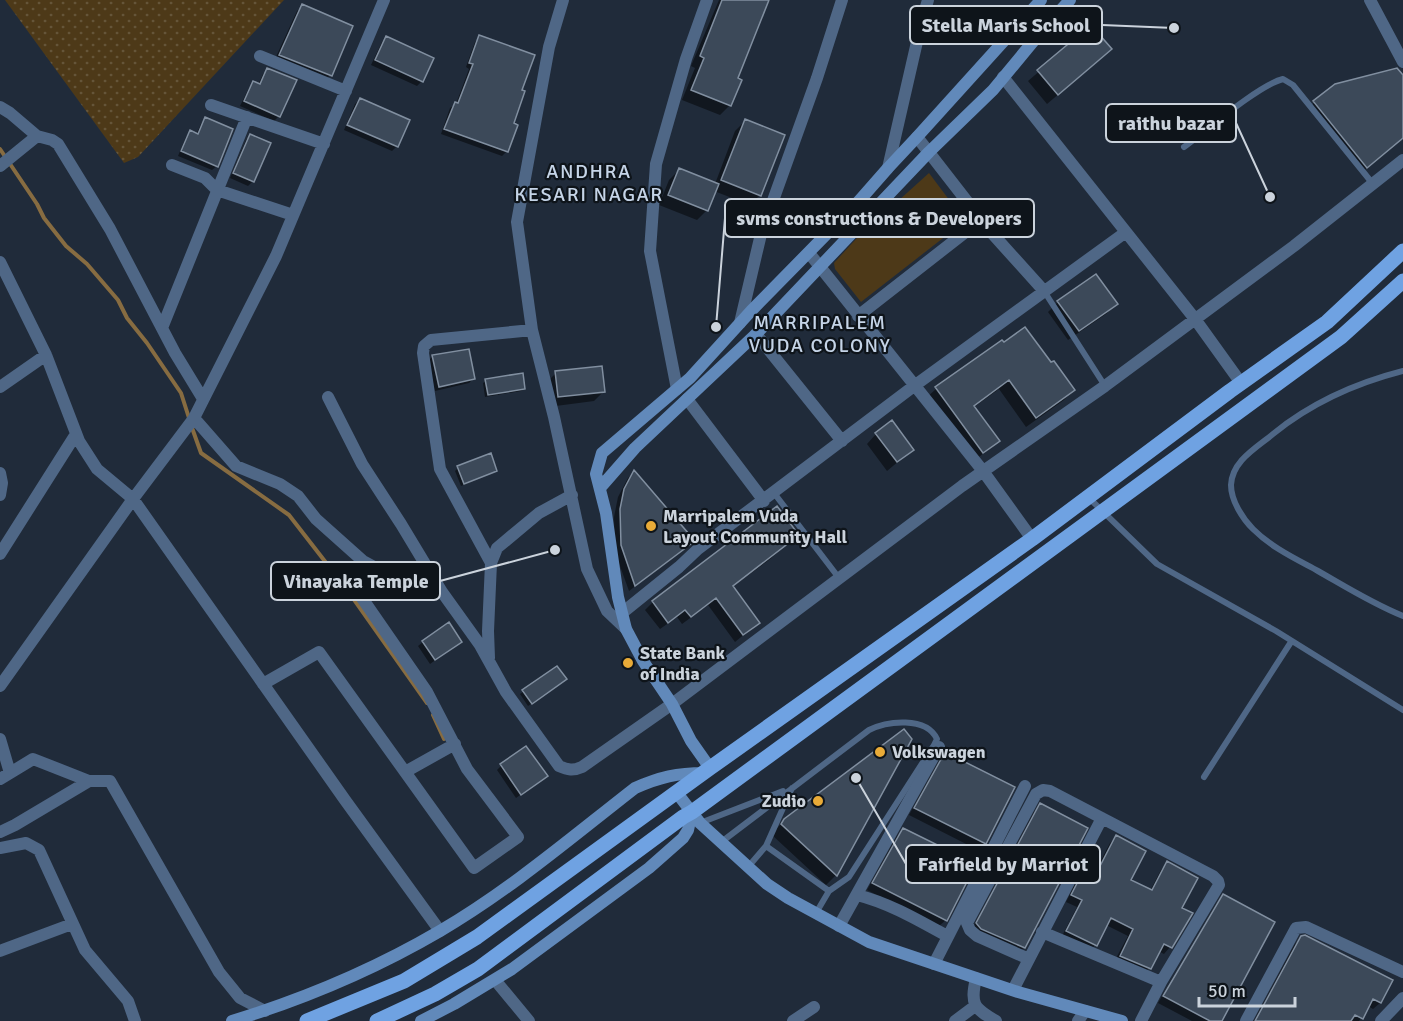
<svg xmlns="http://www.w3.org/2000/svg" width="1403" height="1021" font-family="Signika,sans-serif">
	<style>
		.grass { fill: url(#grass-dots) }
		.park { fill: #4d3918 }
		.shadow { fill: #0007 }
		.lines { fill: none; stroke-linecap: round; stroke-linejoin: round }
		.stream { stroke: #876c41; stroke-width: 4 }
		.building { fill: #3c4959; stroke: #818fa0; stroke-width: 1.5 }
		.lane { stroke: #4f6786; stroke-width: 6 }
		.street { stroke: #4f6786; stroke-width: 12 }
		.secondary { stroke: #6189ba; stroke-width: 12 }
		.primary { stroke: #6fa2e2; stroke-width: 15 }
		.poi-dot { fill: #e9ab38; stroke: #0e141a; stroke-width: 2 }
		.labels { text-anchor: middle; stroke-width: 4.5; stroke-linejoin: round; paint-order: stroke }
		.poi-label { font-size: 18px; font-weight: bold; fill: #cbd3dc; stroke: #0e141a; text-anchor: start }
		.neighbourhood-label { font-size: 20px; letter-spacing: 1.5px; fill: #c5d4e7; stroke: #0e141a }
		.leader { fill: none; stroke: #cbd3dc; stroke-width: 2 }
		.callout-dot { fill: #cbd3dc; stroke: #0e141a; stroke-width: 2 }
		.callout { fill: #0e141a; stroke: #cbd3dc; stroke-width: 2 }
		.callout-label { font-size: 20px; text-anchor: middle; font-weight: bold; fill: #cbd3dc }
	</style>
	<defs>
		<pattern id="grass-dots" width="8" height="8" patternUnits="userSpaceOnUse" patternTransform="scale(1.5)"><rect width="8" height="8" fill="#4d3918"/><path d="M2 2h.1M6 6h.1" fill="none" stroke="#655539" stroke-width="1.8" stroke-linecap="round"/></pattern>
	</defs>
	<rect width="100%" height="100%" fill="#202b3a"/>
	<path class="grass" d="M5 0H284L138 157 124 163Z"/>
	<path class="park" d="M929 173 965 221 861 302 835 269 834 263 856 239Z"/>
	<path class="shadow" d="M719 0H770L762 12 736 79 730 105 720 115 682 100 695 68 691 66Z
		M302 6 351 27 330 75 326 80 275 59 297 11Z
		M1091 27 1100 59 1047 104 1028 81Z
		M480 37 520 91 507 151 502 156 441 134 450 108 456 104 469 69 466 67 475 42Z
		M387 38 422 81 417 86 371 65 382 42Z
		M1397 69 1403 78V137L1362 172 1310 107 1314 103Z
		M268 70 279 116 274 121 240 106 249 88 253 83 258 85 263 74Z
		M360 99 397 146 392 151 344 130 355 104Z
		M205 119 217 166 212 170 178 156 186 137 190 132 196 135 201 124Z
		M745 121 760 195 750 205 714 191 707 210 697 220 659 205 669 180 679 170 715 184 735 131Z
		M250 136 253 181 248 186 230 178 246 140Z
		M1096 276 1116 304 1106 314 1068 340 1048 312 1058 302Z
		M1003 345 1051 365 1073 390 1064 400 1026 427 999 389 974 407 998 441 973 462 926 398 936 389Z
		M433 356 474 378 469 383 435 391 428 361Z
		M556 373 604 391 594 401 548 407 546 383Z
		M486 381 524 389 521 391 485 397 483 383Z
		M876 434 912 450 887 471 867 444Z
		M458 468 496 471 461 486 455 471Z
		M634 472 687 547 629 591 615 552 614 517 618 497 628 478Z
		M797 535 769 560 732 587 758 623 735 642 708 605 682 624 677 617 660 629 645 610 653 602Z
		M423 642H460L430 664 418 646Z
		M557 668 562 682 528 706 520 694Z
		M911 739 836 875 826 885 772 835 774 831 785 820Z
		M946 754 985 843 978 850 909 815 939 761Z
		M501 766 546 776 516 798 497 770Z
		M1041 805 1024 947 1018 954 971 931 1034 812Z
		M904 830 946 920 939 926 867 890 897 836Z
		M1116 837 1129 880 1150 891 1161 870 1167 863 1180 908 1170 947 1164 954 1158 951 1149 968 1143 974 1114 962 1128 936 1106 925 1095 945 1089 952 1061 938 1077 907 1066 902 1083 868 1090 862 1098 866 1110 843Z
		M1223 896 1220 1021H1192L1158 1003 1217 903Z
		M1302 938 1391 980 1380 1003 1373 1009 1368 1006 1359 1021H1254L1295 944Z"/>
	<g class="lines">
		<path class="stream" d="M0 149 37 204 44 218 66 246 87 264 118 300 127 318 147 343 181 393 189 418
			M191 425 201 453 289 515 348 591 427 703
			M433 715 444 739"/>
	</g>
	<path class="building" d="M722 0H769L738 78 742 80 731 106 691 90 704 58 700 56Z
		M302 4 353 26 332 76 279 55Z
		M1091 25 1112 49 1058 95 1037 70Z
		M479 35 535 55 522 90 525 91 514 123 518 125 508 152 444 129 455 102 458 103 473 64 469 63Z
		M386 36 434 58 423 82 375 60Z
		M267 68 297 80 280 117 244 101 253 81 260 84Z
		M1397 68 1403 75V138L1367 168 1313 101 1335 84Z
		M360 98 410 120 398 147 347 125Z
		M205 117 233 129 218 167 181 151 190 130 198 134Z
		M745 119 785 135 761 196 721 180Z
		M250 134 271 143 254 182 233 173Z
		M679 168 719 184 708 211 668 195Z
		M1096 274 1118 304 1079 331 1057 301Z
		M1025 327 1051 362 1054 361 1075 390 1036 418 1009 380 974 406 1000 441 983 453 935 387 1002 340 1004 342Z
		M469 349 475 379 439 387 432 355Z
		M602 366 605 392 558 397 555 371Z
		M523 373 525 389 488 395 485 379Z
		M892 420 914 450 897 462 875 433Z
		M491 453 497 471 464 484 457 466Z
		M634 470 695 541 635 586 621 545 620 509 624 489Z
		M777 506 799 535 733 586 760 623 743 635 716 598 691 617 685 610 668 623 652 601Z
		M449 622 462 642 435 660 422 641Z
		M557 666 567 679 532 704 522 690Z
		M904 729 912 739 837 876 781 824 784 819Z
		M526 746 548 776 521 795 500 764Z
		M945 752 1015 787 986 844 914 808Z
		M1040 803 1088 828 1025 948 981 929 976 923Z
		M903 828 976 864 947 921 872 883Z
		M1116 835 1146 851 1131 880 1152 890 1167 861 1198 878 1182 908 1193 913 1172 948 1164 944 1151 969 1120 956 1133 929 1111 918 1097 946 1066 931 1082 900 1071 895 1089 860 1100 866Z
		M1223 894 1275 922 1222 1021H1210L1163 996Z
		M1305 935 1393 980 1381 1003 1373 999 1363 1019 1355 1015 1351 1021H1255L1301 936Z"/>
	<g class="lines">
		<path class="lane" d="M1184 147C1207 130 1259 85 1283 79L1293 85 1373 184
			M1044 291 1105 386
			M1403 371C1356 383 1310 404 1273 434 1256 448 1232 461 1231 485 1231 501 1243 519 1253 529 1272 548 1296 559 1318 571 1346 587 1373 604 1403 616
			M774 493 839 578
			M1089 498 1157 564 1276 631 1403 710
			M1204 777 1291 642
			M700 823 783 791
			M720 843 869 730C887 721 926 716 937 739L934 745 849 877 829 891 816 913
			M766 846 792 788
			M748 867 766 846 829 891"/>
		<path class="street" d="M563 0 549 47 517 222 532 330 554 417 587 569 607 611 626 629
			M1370 0 1403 62
			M260 56 346 91
			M1003 77 1195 319 1241 383
			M211 105 324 144
			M0 107 10 113 37 136 52 140 58 144 110 229 175 353 203 399
			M917 137 990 231 1044 291
			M172 165 205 178 217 190 293 215
			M0 166 37 136
			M888 168 922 20 928 0
			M809 253 983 471 1032 539
			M0 262 46 355 79 441 97 469 133 499 345 800 440 931
			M858 316 981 220
			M740 323 761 234 817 78 842 0
			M162 328 247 117
			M756 334 842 441
			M0 387 46 355
			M677 389 650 251 656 164 686 59 707 0
			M328 397 362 464 401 524 442 592
			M687 399 764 501
			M194 418 236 466 280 484 298 496 316 519 363 561 400 581 442 592 480 645 506 692 559 766C568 770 573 771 582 767L672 704 962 486 1105 386 1294 246 1403 160
			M0 473 2 483 0 495
			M0 554 76 434
			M491 563 440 469 423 353 424 346 431 340 532 330
			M622 613 679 567 698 549 914 386 1126 232
			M489 658 488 631 491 563 497 548 539 513 572 495
			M263 684 319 652 474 868 518 837 467 769 427 692 362 598
			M0 686 133 499 194 418 276 256 384 0
			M0 739 10 773
			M405 772 455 744
			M0 779 33 759 89 781H110L219 972 240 998 265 1011
			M0 832 15 825 89 781
			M0 848 26 843 39 850 85 950 128 1001 135 1021
			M857 895C889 903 918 920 947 936
			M839 926 939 747
			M1042 932 1161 982
			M0 951 72 924
			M1029 959 977 936 970 930 967 923 1036 794 1043 790 1050 791 1213 876 1218 881 1219 885 1161 982 1141 1021
			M934 964 1025 786
			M976 978C970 1005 974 1008 996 1021
			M495 980 529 1021
			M1013 990 1102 818
			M793 1021 814 1007
			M955 1021 975 1006
			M1078 1021 1085 1011
			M1246 1021 1296 928 1306 927 1403 972
			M1381 1021 1403 998"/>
		<path class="secondary" d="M600 488 635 448 756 334 929 152 993 90 1046 26 1070 0
			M710 768 691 741 672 704 643 661 626 629 618 597 606 513 596 474 602 453 690 378 751 311 859 201 888 168 917 137 1041 0
			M677 793 700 823 767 884 788 898 869 942 1018 992 1122 1021
			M232 1021C304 999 375 969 440 931 510 890 572 837 635 788 660 777 677 773 704 773
			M421 1021 454 1004 512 969 649 868 683 838 688 830 692 812"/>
		<path class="primary" d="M307 1021 404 981 477 937 710 768 1032 539 1230 391 1327 322 1403 251
			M377 1021 435 994 478 969 683 817 692 812 1341 337 1403 281"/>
	</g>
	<g class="poi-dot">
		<circle cx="651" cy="526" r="6"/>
		<circle cx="628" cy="663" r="6"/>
		<circle cx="880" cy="752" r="6"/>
		<circle cx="818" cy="801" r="6"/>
	</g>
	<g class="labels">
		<g class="poi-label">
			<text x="663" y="522">Marripalem Vuda<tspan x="663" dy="21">Layout Community Hall</tspan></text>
			<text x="640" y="659">State Bank<tspan x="640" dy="21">of India</tspan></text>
			<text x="892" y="758">Volkswagen</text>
			<text x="806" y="807" text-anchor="end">Zudio</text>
		</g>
		<g class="neighbourhood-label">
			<text x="589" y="178">ANDHRA<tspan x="589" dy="23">KESARI NAGAR</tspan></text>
			<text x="820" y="329">MARRIPALEM<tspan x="820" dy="23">VUDA COLONY</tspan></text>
		</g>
	</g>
	<path class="leader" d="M1174 28L1102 25M1270 197L1236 123M716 327L725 218M555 550L440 581M856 778L906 864"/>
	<g class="callout-dot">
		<circle cx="1174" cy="28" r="6"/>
		<circle cx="1270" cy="197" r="6"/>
		<circle cx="716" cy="327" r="6"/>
		<circle cx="555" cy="550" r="6"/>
		<circle cx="856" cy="778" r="6"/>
	</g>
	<g class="callout">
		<rect x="910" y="6" width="192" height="38" rx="6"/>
		<rect x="1106" y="104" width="130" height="38" rx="6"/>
		<rect x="725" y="199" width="309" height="38" rx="6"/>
		<rect x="271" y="562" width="169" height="38" rx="6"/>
		<rect x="906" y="845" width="194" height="38" rx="6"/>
	</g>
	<g class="callout-label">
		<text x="1006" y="32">Stella Maris School</text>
		<text x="1171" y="130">raithu bazar</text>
		<text x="879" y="225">svms constructions &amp; Developers</text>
		<text x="356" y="588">Vinayaka Temple</text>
		<text x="1003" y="871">Fairfield by Marriot</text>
	</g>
	<path d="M1199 997v9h96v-9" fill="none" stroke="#cbd3dc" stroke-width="3"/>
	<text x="1208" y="997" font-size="18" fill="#cbd3dc" stroke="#0e141a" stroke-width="4.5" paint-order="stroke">50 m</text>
</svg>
